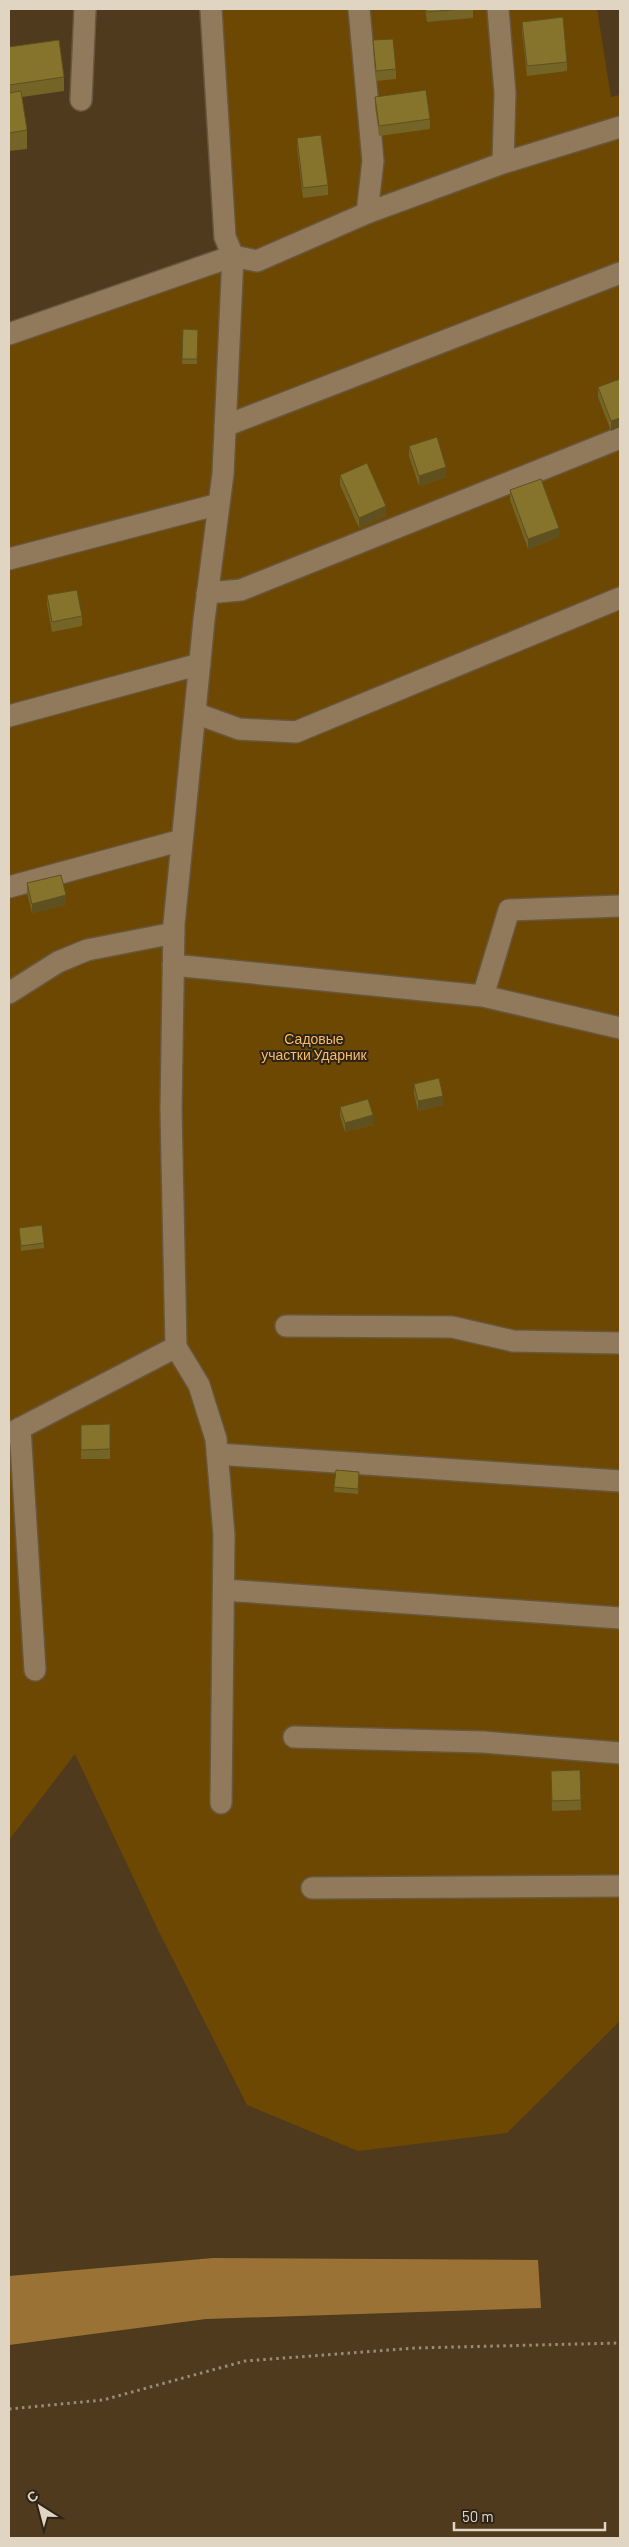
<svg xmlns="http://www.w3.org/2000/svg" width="629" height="2547" font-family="Barlow,sans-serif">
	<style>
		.green { fill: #6d4802 }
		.forest { fill: #9b7235 }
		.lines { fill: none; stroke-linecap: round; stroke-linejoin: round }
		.minor-casing { stroke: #68573d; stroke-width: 24 }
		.path { stroke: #9b8b74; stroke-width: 3; stroke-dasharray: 2.5 4; stroke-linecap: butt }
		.minor { stroke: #917a5b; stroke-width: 21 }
		.wall { fill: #746426 }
		.shaded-wall { fill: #5e511f }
		.building { fill: #87742c; stroke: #5e511f }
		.labels { text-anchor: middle; stroke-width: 4; stroke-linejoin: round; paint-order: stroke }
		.park-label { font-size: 14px; fill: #f9bc67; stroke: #2d2317 }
	</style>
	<rect width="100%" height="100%" fill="#4f3a1d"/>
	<path class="green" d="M219 9H597L611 97 620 95V2021L507 2133 358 2151 247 2105 159 1932 75 1754 9 1840V340L232 260Z"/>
	<path class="forest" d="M213 2258 538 2260 541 2308 206 2319 9 2345V2276Z"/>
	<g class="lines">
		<g class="minor-casing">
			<path id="minor" d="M359 9 373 161 367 213
				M498 9 505 93 503 163
				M81 100 85 9
				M9 334 233 256 225 237 211 9
				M225 426 620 273
				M9 559 219 504
				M207 593 241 590 620 438
				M195 713 239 729 296 732 620 598
				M9 716 200 664
				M9 887 182 840
				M173 965 483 996 620 1028
				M9 993 58 962 87 950 174 933
				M483 996 509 910 620 906
				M286 1326 452 1327 513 1341 620 1343
				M176 1347 199 1385 216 1439 224 1535 221 1803
				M20 1428 35 1670
				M9 1434 176 1347 171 1110 174 924 204 620 223 474 233 256 257 261 367 213 503 163 620 127
				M217 1454 620 1481
				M224 1590 620 1618
				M294 1737 483 1742 620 1753
				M312 1888 620 1886"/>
		</g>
		<path class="path" d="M9 2409 103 2400 245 2361 415 2348 620 2343"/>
		<use href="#minor" class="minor"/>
	</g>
	<path class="wall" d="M425 9H473V18L427 22Z
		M522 22 567 62V71L527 76 522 32Z
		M373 40 396 69V79L376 81 373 50Z
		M9 47 64 77V91L22 97 27 130V149L9 151Z
		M375 97 430 119V129L379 136 375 107Z
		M297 138 328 185V195L303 198 297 148Z
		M183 329 198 330 197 364H182Z
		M620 379 611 431 598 397V387Z
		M409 446 446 477 419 486 409 456Z
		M340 475 386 516 359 528 340 485Z
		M510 490 559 537 528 549 510 500Z
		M47 595 82 616V626L52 632 47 605Z
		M27 883 66 905 32 913 27 893Z
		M414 1084 443 1105 418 1111 414 1094Z
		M340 1107 373 1125 345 1132 340 1116Z
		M19 1228 44 1243V1248L21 1251Z
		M81 1425 110 1449V1459H81Z
		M359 1477 358 1494 334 1492V1487Z
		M580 1770 581 1810 552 1811 551 1771Z"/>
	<path class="shaded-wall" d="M620 418V427L611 431V421Z
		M446 467V477L419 486V476Z
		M386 506V516L359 528V518Z
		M559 528V537L528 549V539Z
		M66 895V905L32 913V904Z
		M443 1096V1105L418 1111V1101Z
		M373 1115V1125L345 1132V1123Z"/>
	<path class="building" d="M426 9H462L427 12Z
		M563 17 567 62 527 66 522 22Z
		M393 39 396 69 376 71 373 40Z
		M59 40 64 77 9 85V47Z
		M426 90 430 119 379 126 375 97Z
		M21 91 27 130 9 133V93Z
		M321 135 328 185 303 188 297 138Z
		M183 329 198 330 197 359H182Z
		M620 379V418L611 421 598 387Z
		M437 437 446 467 419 476 409 446Z
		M367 463 386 506 359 518 340 475Z
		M541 479 559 528 528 539 510 490Z
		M77 590 82 616 52 622 47 595Z
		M61 875 66 895 32 904 27 883Z
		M439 1078 443 1096 418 1101 414 1084Z
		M368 1099 373 1115 345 1123 340 1107Z
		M42 1225 44 1243 21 1246 19 1228Z
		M110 1424V1449L81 1450V1425Z
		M336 1470 359 1472 358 1489 334 1487Z
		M580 1770 581 1800 552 1801 551 1771Z"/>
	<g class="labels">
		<g class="park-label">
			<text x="314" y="1044">Садовые<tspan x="314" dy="16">участки Ударник</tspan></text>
		</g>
	</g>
	<rect width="629" height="2547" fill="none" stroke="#e0d4c3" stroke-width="20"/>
	<g transform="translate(40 2507) rotate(324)" stroke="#2d2317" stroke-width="4" paint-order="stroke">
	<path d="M0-4L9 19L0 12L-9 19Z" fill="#e0d4c3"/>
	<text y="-8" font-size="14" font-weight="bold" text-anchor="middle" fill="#e0d4c3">С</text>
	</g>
	<path d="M454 2522v8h151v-8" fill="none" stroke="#e0d4c3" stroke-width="2.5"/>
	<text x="462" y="2522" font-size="15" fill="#e0d4c3" stroke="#2d2317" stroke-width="4" paint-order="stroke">50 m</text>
</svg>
